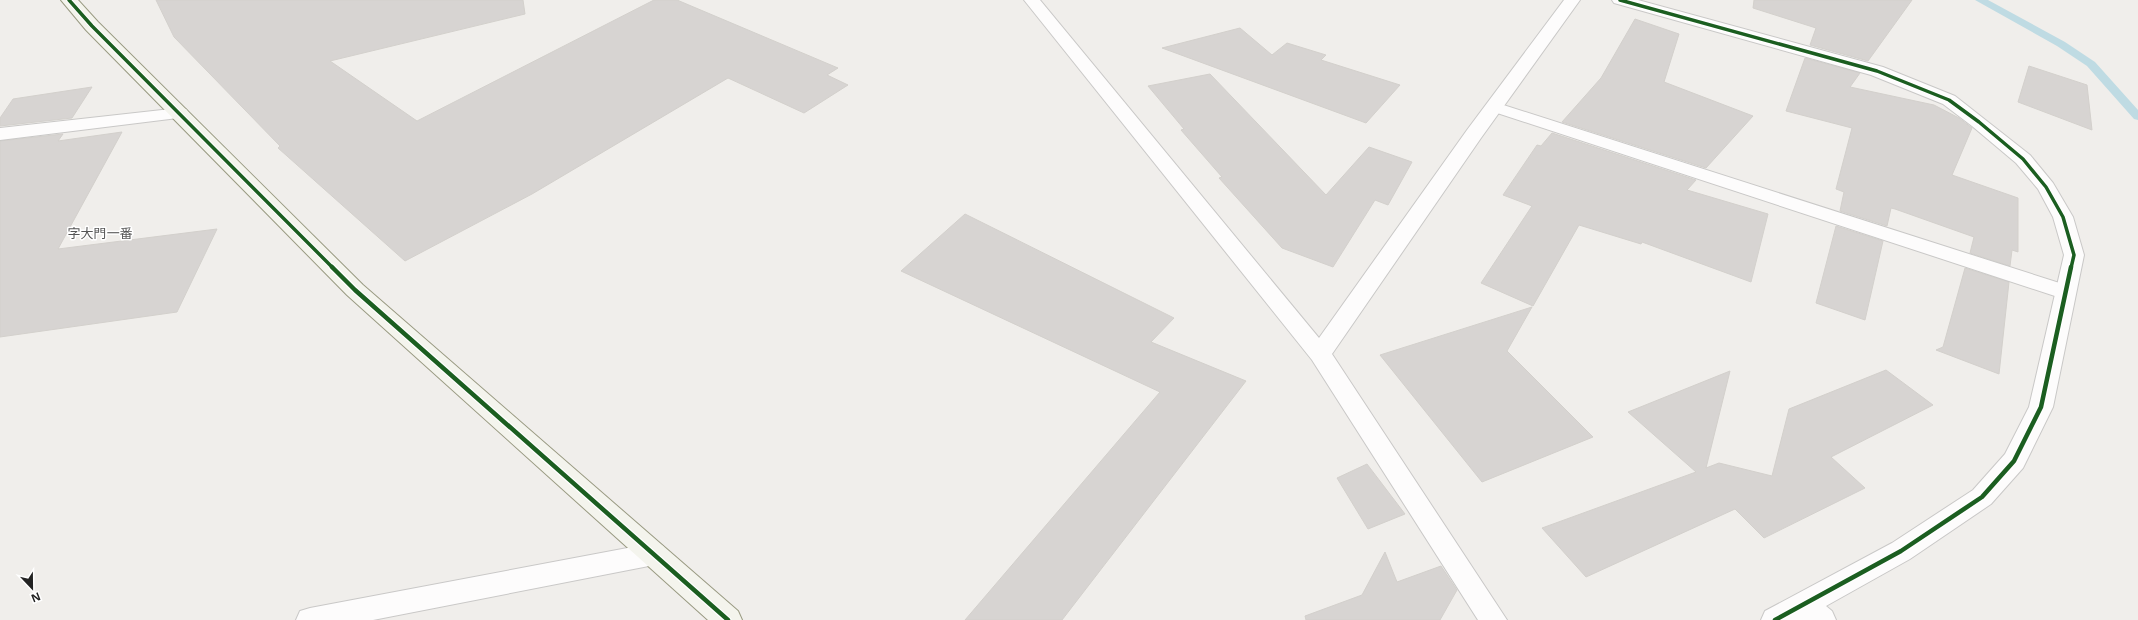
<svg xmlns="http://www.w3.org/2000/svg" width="2138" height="620" font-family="'Noto Sans','Noto Sans JP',sans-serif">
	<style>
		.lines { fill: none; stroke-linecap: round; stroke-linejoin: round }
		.stream { fill: #bfdbe3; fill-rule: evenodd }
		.building { fill: #d7d4d2; stroke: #d3d0cc }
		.lane-casing { stroke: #c9c8c7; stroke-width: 2 }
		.street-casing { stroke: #c9c8c7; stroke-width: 2 }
		.secondary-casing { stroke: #999a82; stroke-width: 2 }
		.lane { fill: #fdfcfc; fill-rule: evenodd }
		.street { fill: #fdfcfc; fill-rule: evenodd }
		.secondary { fill: #f4f4ed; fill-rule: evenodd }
		.cycleway-far1-casing { stroke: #fff; stroke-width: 5.5 }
		.cycleway-casing { stroke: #fff; stroke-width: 7 }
		.cycleway-far1 { stroke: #1b5e20; stroke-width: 3.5 }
		.cycleway { stroke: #1b5e20; stroke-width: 4.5 }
		.labels { text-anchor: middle; stroke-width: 3; stroke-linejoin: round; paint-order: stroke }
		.quarter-label { font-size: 13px; fill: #555; stroke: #fff }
	</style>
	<rect width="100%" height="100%" fill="#f0eeeb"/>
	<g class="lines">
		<path class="stream" d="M1975 0H1988L2065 42 2095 62 2138 110V120L2134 119 2087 66 2057 46Z"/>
	</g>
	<path class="building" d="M156 0H523L525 14 330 61 417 121 654 0H677L838 68 827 75 848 85 804 113 728 78 532 194 405 261 278 148 280 146 174 37Z
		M1754 0H1912L1868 61 1810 45 1816 28 1753 8Z
		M1635 19 1679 34 1664 82 1753 116 1706 168 1562 122 1601 78Z
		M1240 28 1272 55 1287 43 1326 55 1321 60 1400 85 1366 123 1162 48Z
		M1805 58 1860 73 1850 87 1934 105 1959 118 1972 128 1952 175 2018 198V252L2012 250 2010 266 1970 253 1974 237 1895 209 1891 208 1887 226 1840 211 1844 192 1836 189 1852 128 1786 111Z
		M2029 66 2087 85 2092 130 2018 102Z
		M1210 74 1326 195 1369 147 1412 162 1388 205 1375 200 1333 267 1282 248 1219 178 1222 177 1181 130 1184 129 1148 86Z
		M92 87 72 118 0 126V118L13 99Z
		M122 132 58 249 217 229 177 312 0 337V141L63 134 58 141Z
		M1552 133 1696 180 1687 190 1768 214 1751 282 1642 242 1641 244 1579 225 1533 306 1481 283 1532 206 1503 195 1537 145 1541 146Z
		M965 214 1174 318 1151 342 1246 381 1062 620H965L1160 392 901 271Z
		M1836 226 1883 241 1865 320 1816 303Z
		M1965 268 2009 282 1999 374 1936 350 1943 347Z
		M1532 307 1507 351 1593 437 1482 482 1380 355Z
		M1886 370 1933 405 1831 457 1865 488 1764 538 1735 509 1586 577 1542 528 1696 472 1628 412 1730 371 1706 468 1719 463 1772 476 1789 409Z
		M1367 464 1405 514 1368 529 1337 478Z
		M1385 552 1397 582 1441 566 1457 590 1440 620H1306L1305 616 1362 595Z"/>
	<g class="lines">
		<g class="lane-casing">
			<path id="lane" d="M1494 102 2072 287 2075 292 2072 297 2065 299 2058 297 1488 110 1486 107 1488 104Z"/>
		</g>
		<g class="street-casing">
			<path id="street" d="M1024 0H1040L1319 338 1467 130 1564 0H1580L1481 138 1332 354 1507 620H1478L1312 360Z
				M1612 0H1638L1883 67 1955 96 2030 155 2053 183 2073 217 2084 255 2053 407 2023 468 1991 504 1910 559 1826 606 1832 611 1836 620H1761L1765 611 1892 543 1973 490 2005 454 2029 407 2064 255 2053 217 2038 189 2016 163 1972 126 1943 104 1871 75 1614 3Z
				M180 108 186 109 189 113 186 117 0 140V128Z
				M654 543 663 546 667 554 663 562 654 565 373 620H296L300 611 310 608Z"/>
		</g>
		<g class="secondary-casing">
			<path id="secondary" d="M61 0H78L98 22 363 285 738 611 742 620H708L347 295 86 30Z"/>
		</g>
		<use href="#lane" class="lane"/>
		<use href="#street" class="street"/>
		<use href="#secondary" class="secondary"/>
		<g class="cycleway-far1-casing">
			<path id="cycleway-far1" d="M69 0 92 26 333 268
				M1620 0 1877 71 1949 100 1979 122 2023 159 2046 187 2063 217 2074 255 2071 268"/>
		</g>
		<g class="cycleway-casing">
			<path id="cycleway" d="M332 267 355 290 728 620
				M1775 620 1901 551 1982 497 2014 461 2041 407 2071 267"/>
		</g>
		<use href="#cycleway-far1" class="cycleway-far1"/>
		<use href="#cycleway" class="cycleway"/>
	</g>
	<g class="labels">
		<g class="quarter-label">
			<text x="100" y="238">字大門一番</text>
		</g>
	</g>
	<g transform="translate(32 588) rotate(158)" stroke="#ffffff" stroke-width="3" paint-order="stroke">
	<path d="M0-3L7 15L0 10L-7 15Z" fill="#222222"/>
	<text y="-6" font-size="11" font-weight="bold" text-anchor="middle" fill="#222222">N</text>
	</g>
</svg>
